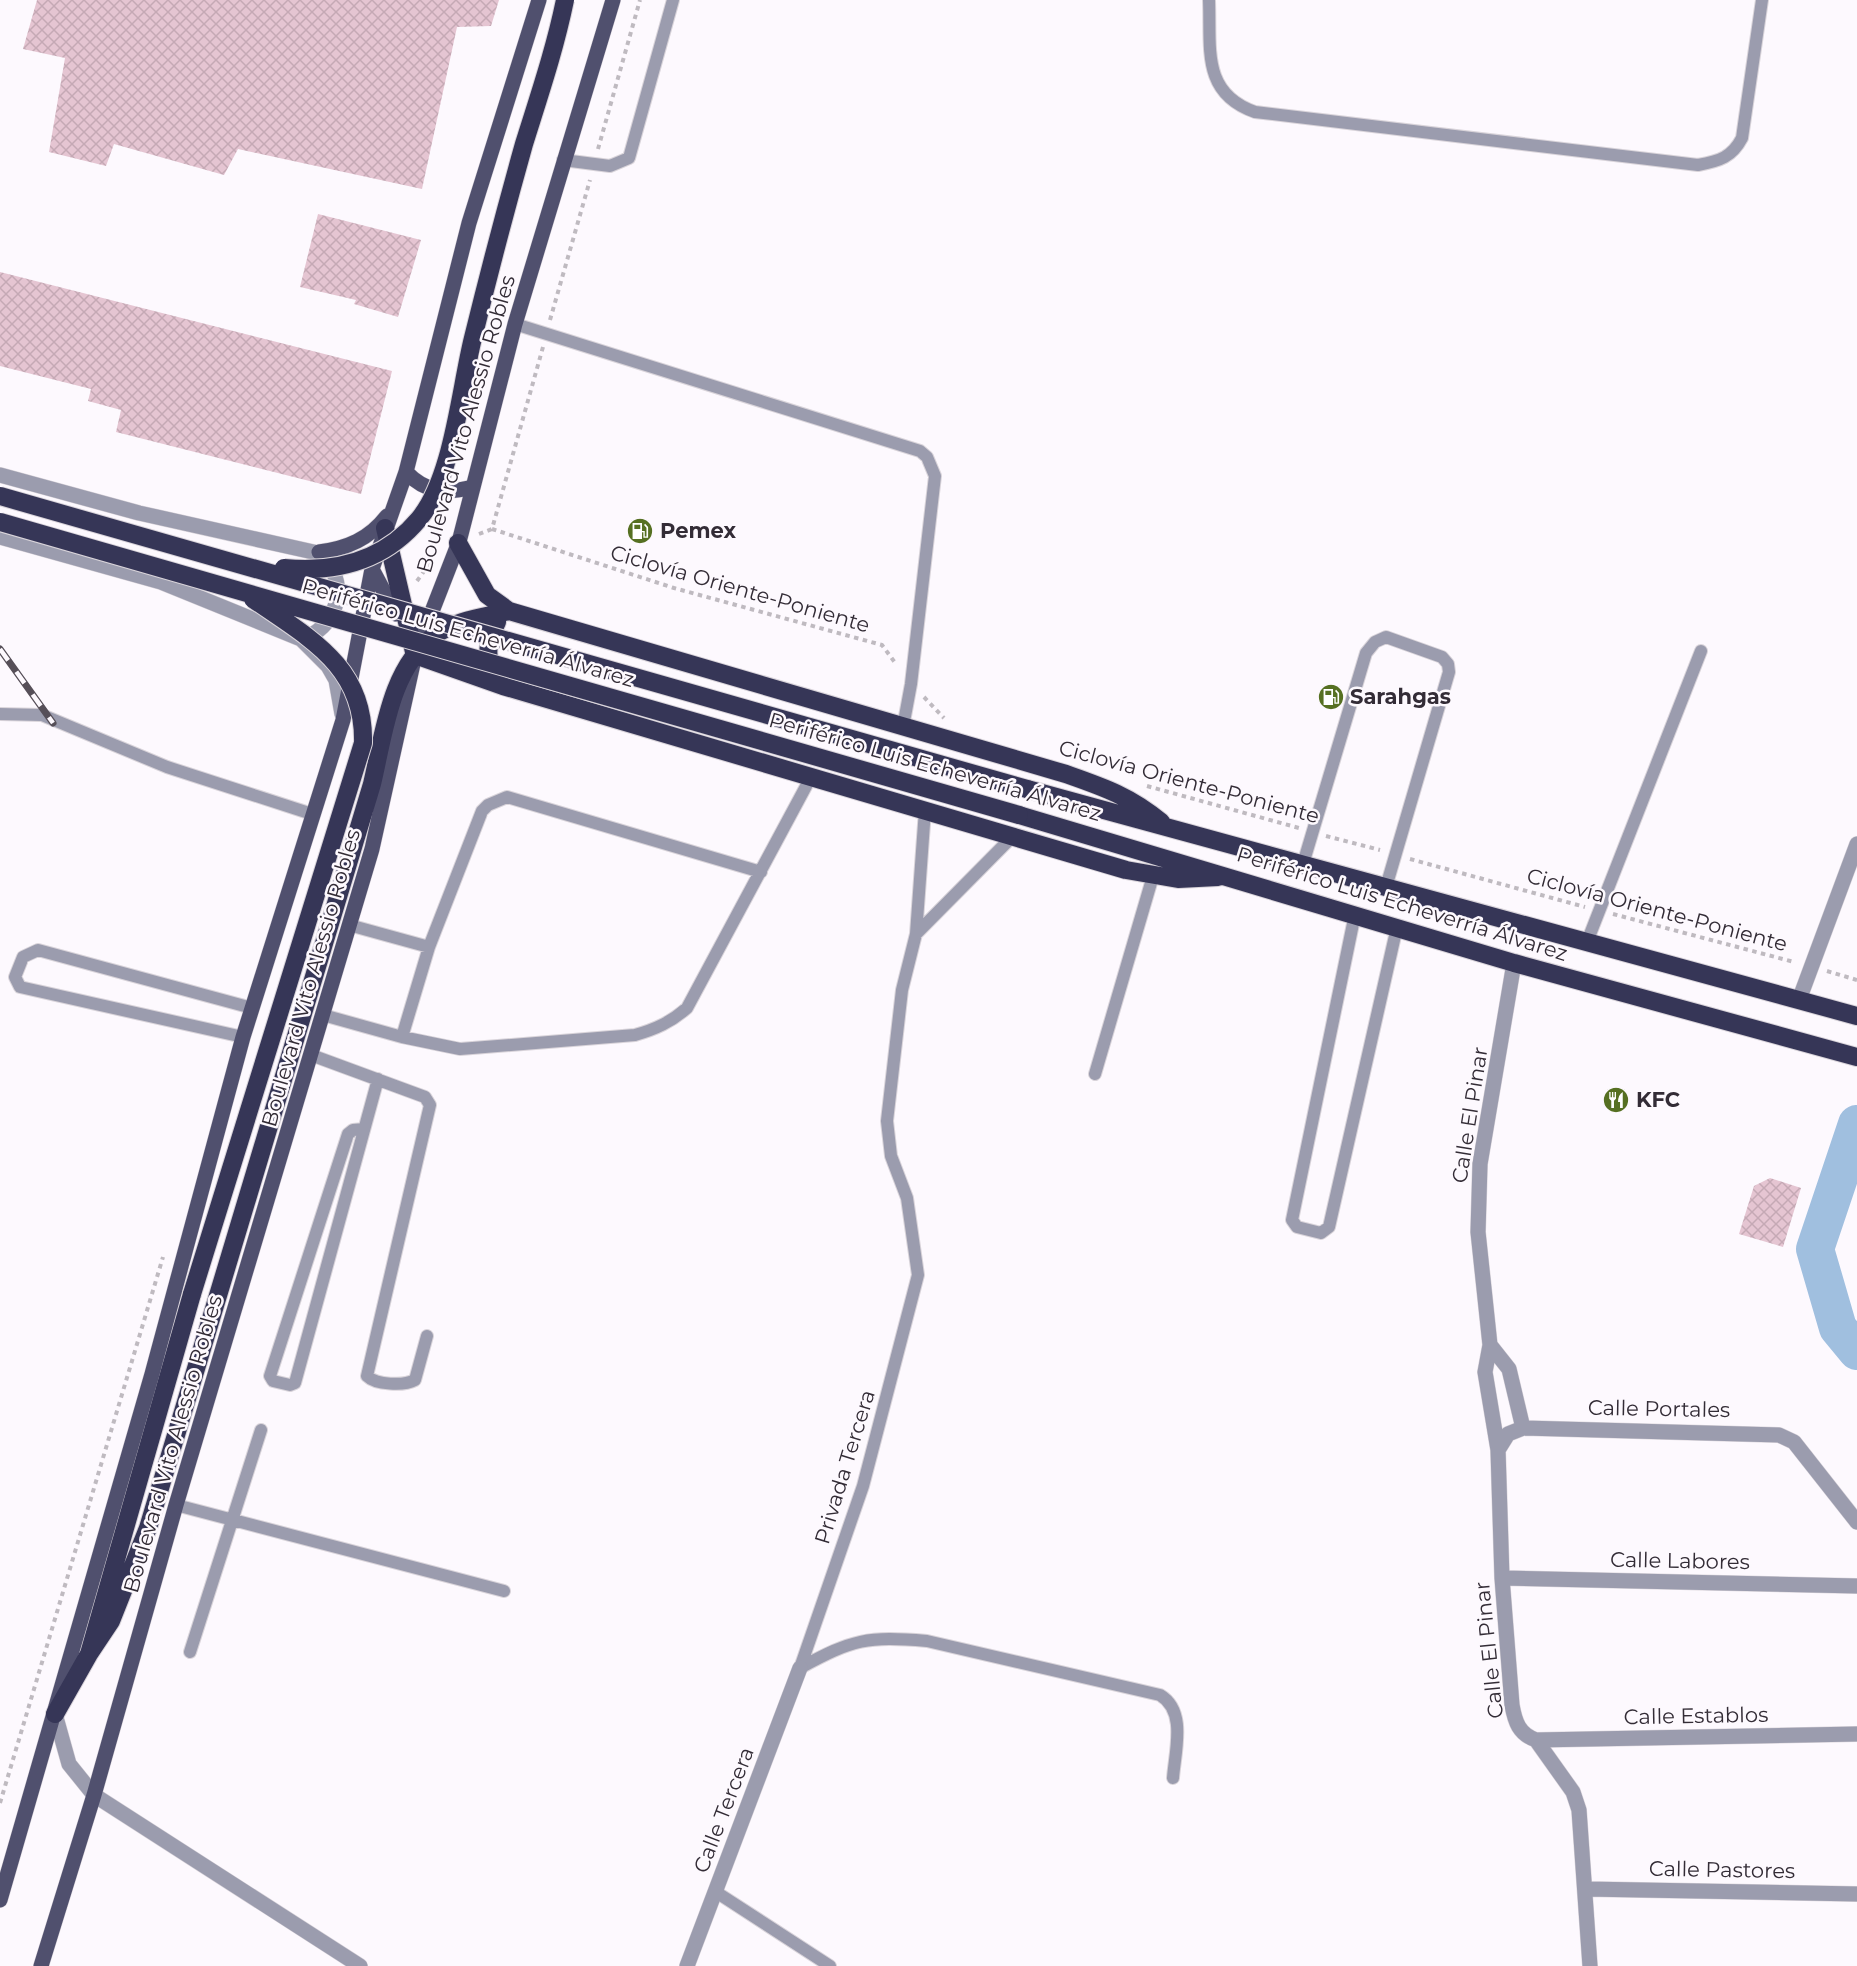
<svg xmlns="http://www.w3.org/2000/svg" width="1857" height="1966" font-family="Montserrat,sans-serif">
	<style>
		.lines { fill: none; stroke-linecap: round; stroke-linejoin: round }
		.river { stroke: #a0bfdf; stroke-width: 38 }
		.building { fill: url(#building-cross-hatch) }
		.lane-casing { stroke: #d9d4da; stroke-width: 14 }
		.street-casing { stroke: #d9d4da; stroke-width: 16 }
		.primary-casing { stroke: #d9d4da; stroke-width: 16 }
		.highway-casing { stroke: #d9d4da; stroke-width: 20 }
		.path { stroke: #bfbac0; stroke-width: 4; stroke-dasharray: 4.5 4.5; stroke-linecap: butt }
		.lane { stroke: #9b9cae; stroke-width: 12 }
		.street { stroke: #9b9cae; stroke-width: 15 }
		.primary { stroke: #50506e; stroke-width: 15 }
		.highway { stroke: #363657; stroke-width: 18 }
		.rail-casing { stroke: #564f58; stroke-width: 7 }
		.rail { stroke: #fdf9fe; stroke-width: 4.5; stroke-dasharray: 14; stroke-linecap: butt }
		.highway-bridge-casing { stroke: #d9d4da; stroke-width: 20; stroke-linecap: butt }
		.highway-bridge { stroke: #363657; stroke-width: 18 }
		.labels { text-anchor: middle; stroke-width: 5; stroke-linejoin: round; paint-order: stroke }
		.street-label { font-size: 21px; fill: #332c36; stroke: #fdf9fe }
		.poi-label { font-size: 21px; font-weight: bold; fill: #332c36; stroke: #fdf9fe; text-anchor: start }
	</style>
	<defs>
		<pattern id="building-cross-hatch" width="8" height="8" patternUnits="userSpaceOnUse" patternTransform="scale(1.5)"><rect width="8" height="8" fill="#e5c5d2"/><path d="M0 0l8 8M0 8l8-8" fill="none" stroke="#c5a9b5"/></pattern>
	</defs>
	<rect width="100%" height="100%" fill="#fdf9fe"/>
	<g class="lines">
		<path class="river" d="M1857 1124 1815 1249 1838 1328 1857 1351"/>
	</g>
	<path class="building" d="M37 0H499L491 26 457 27 422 189 238 149 224 175 114 144 106 166 49 152 65 58 23 49Z
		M318 214 421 240 398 317 354 304 356 300 300 287Z
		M0 272 392 371 361 494 116 432 121 410 88 401 91 389 0 366Z
		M1770 1178 1801 1188 1783 1247 1739 1234 1754 1186Z"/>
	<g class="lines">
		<g class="lane-casing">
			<path id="lane" d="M1209 0C1211 48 1201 93 1255 112L1698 165C1720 161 1732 157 1742 138L1762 0
				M563 160 610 166 629 158 673 0
				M515 324 920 451 927 457 935 476 911 684 903 727
				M0 714 42 715 167 767 312 814
				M1303 864 1366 653 1375 642 1386 637 1442 657 1448 664 1449 672 1386 887
				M1355 914 1292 1220 1297 1227 1321 1233 1329 1227 1397 927
				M349 925 429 947
				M916 934 1013 836
				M1587 942 1701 651
				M323 1015 402 1037 460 1049 635 1035C656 1029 671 1022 687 1008L811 777
				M243 1037 20 987 15 977 23 957 38 950 252 1008
				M402 1037 429 947 482 811 488 805 507 797 761 872
				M311 1055 425 1097 430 1105 367 1376C376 1385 404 1386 415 1380L427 1336
				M1095 1074 1153 876
				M364 1129 353 1130 348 1134 270 1376 273 1381 290 1385 295 1383 378 1079
				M176 1505 504 1591
				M190 1652 261 1430
				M800 1668 863 1486 918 1275 907 1198 891 1156 887 1121 902 990 916 934 925 810
				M800 1668C853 1639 867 1636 927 1641L1160 1695C1187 1711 1175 1751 1173 1778
				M716 1892 830 1966"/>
		</g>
		<g class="street-casing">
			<path id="street" d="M0 475 139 513 358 562
				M0 537 161 582 301 639 328 666 336 680 342 714
				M301 639C335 630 350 587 325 559
				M1799 1000 1857 844
				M1490 1345 1509 1369 1523 1428
				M1498 1450 1485 1372 1490 1345 1478 1232 1480 1164 1514 963
				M1857 1522 1794 1442 1779 1435 1523 1428 1508 1434 1498 1450 1502 1578 1512 1705C1515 1722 1519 1734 1536 1740L1857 1734
				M1502 1578 1857 1586
				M55 1714 69 1764 94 1795 360 1966
				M1536 1740 1573 1792 1579 1810 1590 1966
				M1586 1889 1857 1894
				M687 1966 800 1668"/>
		</g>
		<g class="primary-casing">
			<path id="primary" d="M406 472C426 493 446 494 473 487
				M319 552C348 548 369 539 387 516
				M372 569 396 614
				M0 1900 152 1374 243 1037 343 720 372 569 406 472 469 223 539 0
				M41 1966 94 1795 176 1505 372 849 415 655 459 542 515 324 613 0"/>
		</g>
		<g class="highway-casing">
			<path id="highway" d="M385 528 414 652
				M458 543 487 595 509 611 1066 774C1103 787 1130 796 1161 822
				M415 655 503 686 1126 870 1178 879 1218 877
				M495 675C484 657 488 640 497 622
				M1027 789 1857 1016
				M1019 815 1514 963 1857 1057
				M89 1654 111 1621 148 1528 372 784C384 734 390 668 435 635 456 620 485 617 509 611
				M55 1714 89 1654 192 1294"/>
		</g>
		<path class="path" d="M598 149 640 0
			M550 320 590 180
			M543 347 492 529 674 588 882 645 896 664
			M479 534 492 529
			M417 581 430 563
			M924 697 944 718
			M1147 786 1299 828
			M1326 836 1380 850
			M1410 859 1585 907
			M1613 914 1794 962
			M1827 971 1857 980
			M0 1803 163 1257"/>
		<use href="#lane" class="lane"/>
		<use href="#street" class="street"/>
		<use href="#primary" class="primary"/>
		<use href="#highway" class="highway"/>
		<g class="rail-casing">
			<path id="rail" d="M0 649 53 723"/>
		</g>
		<use href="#rail" class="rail"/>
		<g class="highway-bridge-casing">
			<path id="highway-bridge" d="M0 496 1027 789
				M0 522 1019 815
				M284 568C337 573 384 561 419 519 453 478 460 390 473 338 489 273 506 208 524 144 539 96 555 49 565 0
				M192 1294 363 743C365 666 309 638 253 599"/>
		</g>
		<use href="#highway-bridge" class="highway-bridge"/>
	</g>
	<defs>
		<g id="fuel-disc" transform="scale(1.35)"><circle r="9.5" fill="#567022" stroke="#fdf9fe"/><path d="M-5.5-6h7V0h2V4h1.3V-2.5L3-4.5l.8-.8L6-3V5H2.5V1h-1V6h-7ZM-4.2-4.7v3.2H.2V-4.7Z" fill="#fff"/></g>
		<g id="restaurant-disc" transform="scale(1.35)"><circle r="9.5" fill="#567022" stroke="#fdf9fe"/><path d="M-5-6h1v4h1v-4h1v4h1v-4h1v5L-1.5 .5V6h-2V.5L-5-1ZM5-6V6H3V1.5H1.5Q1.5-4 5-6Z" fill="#fff"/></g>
	</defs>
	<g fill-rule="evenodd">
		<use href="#fuel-disc" x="640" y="531"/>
		<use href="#fuel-disc" x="1331" y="697"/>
		<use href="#restaurant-disc" x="1616" y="1100"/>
	</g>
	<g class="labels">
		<g class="street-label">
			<text transform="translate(466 424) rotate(-74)" y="7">Boulevard Vito Alessio Robles</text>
			<text transform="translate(740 589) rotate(16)" y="7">Ciclovía Oriente-Poniente</text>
			<text transform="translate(468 633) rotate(16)" y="7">Periférico Luis Echeverría Álvarez</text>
			<text transform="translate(935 767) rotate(16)" y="7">Periférico Luis Echeverría Álvarez</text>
			<text transform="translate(1189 782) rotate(15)" y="7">Ciclovía Oriente-Poniente</text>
			<text transform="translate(1402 904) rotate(17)" y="7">Periférico Luis Echeverría Álvarez</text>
			<text transform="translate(1657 910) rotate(15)" y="7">Ciclovía Oriente-Poniente</text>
			<text transform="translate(311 978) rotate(-74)" y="7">Boulevard Vito Alessio Robles</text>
			<text transform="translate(1470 1115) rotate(-81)" y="7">Calle El Pinar</text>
			<text transform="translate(1659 1409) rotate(1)" y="7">Calle Portales</text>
			<text transform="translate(173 1444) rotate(-74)" y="7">Boulevard Vito Alessio Robles</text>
			<text transform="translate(845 1467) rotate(-73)" y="7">Privada Tercera</text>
			<text transform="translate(1680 1561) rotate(1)" y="7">Calle Labores</text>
			<text transform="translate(1489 1650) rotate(-96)" y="7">Calle El Pinar</text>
			<text transform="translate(1696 1716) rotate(-1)" y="7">Calle Establos</text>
			<text transform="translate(724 1810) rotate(-69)" y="7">Calle Tercera</text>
			<text transform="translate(1722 1870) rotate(1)" y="7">Calle Pastores</text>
		</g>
		<g class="poi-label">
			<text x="660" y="538">Pemex</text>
			<text x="1350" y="704">Sarahgas</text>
			<text x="1636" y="1107">KFC</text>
		</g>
	</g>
</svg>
